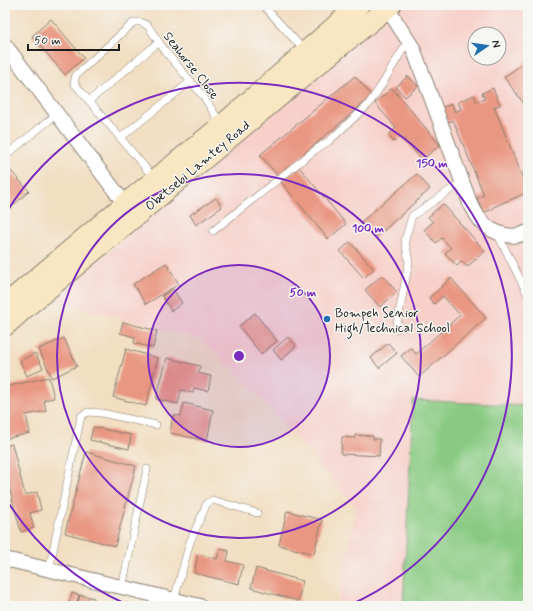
<svg xmlns="http://www.w3.org/2000/svg" width="533" height="611" font-family="Mynerve,sans-serif">
	<style>
		.built { fill: #f7d0c9; fill-rule: evenodd }
		.green { fill: #89ca82; stroke: #52734f }
		.building { fill: #e99782 }
		.lines { fill: none; stroke-linecap: round; stroke-linejoin: round }
		.service-casing { stroke: #877d6e; stroke-width: 8 }
		.minor-casing { stroke: #877d6e; stroke-width: 16 }
		.secondary-casing { stroke: #877d6e; stroke-width: 22 }
		.service { stroke: #fff; stroke-width: 7 }
		.minor { stroke: #fff; stroke-width: 14 }
		.secondary { stroke: #f9e7c3; stroke-width: 20 }
		.ring { fill: none; stroke: #7b2cbf; stroke-width: 2 }
		.poi-dot { fill: #1f6fb2; stroke: #f6f6f2; stroke-width: 1.5 }
		.labels { text-anchor: middle; stroke-width: 3; stroke-linejoin: round; paint-order: stroke }
		.street-label { font-size: 13px; fill: #1c1c1c; stroke: #f6f6f2 }
		.poi-label { font-size: 13px; fill: #1c1c1c; stroke: #f6f6f2; text-anchor: start }
		.centre { fill: #7b2cbf; stroke: #f6f6f2; stroke-width: 2 }
		.ring-label { font-size: 12px; text-anchor: middle; font-weight: bold; fill: #7b2cbf; stroke: #f6f6f2; stroke-width: 3; stroke-linejoin: round; paint-order: stroke }
	</style>
	<rect width="100%" height="100%" fill="#f6f6f2"/>
	<filter id="ink" filterUnits="userSpaceOnUse"><feTurbulence type="fractalNoise" baseFrequency=".025" numOctaves="2"/><feDisplacementMap in="SourceGraphic" scale="8" xChannelSelector="R" yChannelSelector="G"/><feConvolveMatrix kernelMatrix="1 2 1 2 8 2 1 2 1" color-interpolation-filters="sRGB"/></filter>
	<filter id="wash" filterUnits="userSpaceOnUse"><feTurbulence type="fractalNoise" baseFrequency=".012" numOctaves="4" result="noise"/><feDisplacementMap in="SourceGraphic" scale="16" xChannelSelector="R" yChannelSelector="G"/><feGaussianBlur stdDeviation="0.9" result="paint"/><feColorMatrix in="noise" values="0 0 0 0 0 0 0 0 0 0 0 0 0 0 0 0 0 1.4 0 .05"/><feComposite in="paint" operator="in"/></filter>
	<g filter="url(#wash)">
		<rect width="100%" height="100%" fill="#f2dec1"/>
		<path class="built" d="M400 5H528V606H337L356 507 246 381 199 339 52 300ZM475 34H499V58H475Z"/>
		<path class="green" d="M413 400 528 406V606H403Z"/>
		<g id="blocks">
			<path class="building" d="M51 19 84 58 65 75 32 36Z
				M528 60V103L525 105 504 77Z
				M355 76 372 96 278 176 260 155Z
				M408 76 418 86 405 97 396 87Z
				M392 88 440 145 422 160 401 136 394 142 388 135 396 128 375 103Z
				M493 88 500 105 494 107 524 181 528 179V196L526 198 524 194 493 207V209L483 213 477 198 484 195 453 120 446 123 440 108 452 104 455 112 461 109 458 102 474 95 477 102 485 99 482 93Z
				M299 167 346 224 328 239 281 182Z
				M10 170 29 191 5 213V175Z
				M417 174 430 189 375 238 361 222Z
				M216 198 222 207 196 225 190 215Z
				M443 204 485 251 467 267 462 261 457 266 445 253 451 248 442 238 436 243 424 230 433 222 428 217Z
				M350 242 374 269 364 278 340 251Z
				M166 263 179 284 146 304 133 284Z
				M382 275 397 292 380 307 365 290Z
				M451 278 486 318 419 377 401 356 411 348 416 354 460 315 443 296 434 304 429 298Z
				M173 289 182 303 171 311 162 296Z
				M255 313 277 341 261 354 239 326Z
				M123 322 157 331 153 348 134 343 135 337 120 333Z
				M288 337 296 346 281 360 273 350Z
				M64 338 77 366 52 378 39 349Z
				M388 343 397 353 379 368 371 358Z
				M126 349 158 358 146 406 113 397Z
				M35 353 43 368 27 376 20 361Z
				M167 358 200 366 198 373 211 376 208 391 194 388 193 393 181 390 178 404 156 399Z
				M49 377 54 398 44 400 46 411 26 415 30 433 5 439V387Z
				M184 403 213 410 207 441 170 433 173 415 181 416Z
				M93 427 131 435 129 449 90 440Z
				M355 435 373 436V439H380L379 456 341 454 342 437 355 438Z
				M12 444 25 495 37 492 41 510 30 513 34 528 21 532 5 472V446Z
				M86 452 136 466 115 546 65 533Z
				M287 511 322 520 314 554 279 545Z
				M220 549 229 551 227 561 243 565 239 584 194 573 198 554 217 559Z
				M256 568 303 581 298 601 251 588Z
				M72 593 79 595 76 606H68Z
				M80 595 94 598 92 606H77Z
				M124 602 136 605V606H123Z"/>
		</g>
	</g>
	<g filter="url(#ink)">
		<use href="#blocks" fill-opacity="0" stroke="#877d6e" stroke-width="1"/>
		<g class="lines">
			<g class="service-casing">
				<path id="service" d="M263 5 305 51
					M89 101 159 42
					M120 138 191 81
					M5 156 57 114
					M154 178 74 83 76 75 134 22H141L148 26 165 51 203 96 222 125
					M213 231 315 150 329 141 368 105 381 86 408 41
					M497 233 528 295
					M396 329 409 262 405 240 412 216 462 182
					M49 570 81 416 88 412 102 413 156 425
					M122 588 147 469
					M174 600 190 542 207 503 213 500 257 513"/>
			</g>
			<g class="minor-casing">
				<path id="minor" d="M387 8 413 48 470 203C474 209 477 217 482 222 494 234 512 240 528 232
					M5 45 125 204
					M5 559 200 606"/>
			</g>
			<g class="secondary-casing">
				<path id="secondary" d="M5 305 125 204 222 125 359 5
					M5 326 24 309 322 61 391 5"/>
			</g>
			<use href="#service" class="service"/>
			<use href="#minor" class="minor"/>
			<use href="#secondary" class="secondary"/>
		</g>
	</g>
	<circle cx="239" cy="356" r="91" fill="#7b2cbf" fill-opacity=".12"/>
	<g class="ring">
		<circle cx="239" cy="356" r="91"/>
		<circle cx="239" cy="356" r="182"/>
		<path d="M128 605A273 273 0 0 1 6 499M6 213A273 273 0 1 1 350 605"/>
	</g>
	<circle class="poi-dot" cx="327" cy="319" r="4"/>
	<g class="labels">
		<g class="street-label">
			<text transform="translate(192 65) rotate(52)" y="5">Seahorse Close</text>
			<text transform="translate(197 165) rotate(-40)" y="5">Obetsebi Lamtey Road</text>
		</g>
		<g class="poi-label">
			<text x="335" y="317">Bompeh Senior<tspan x="335" dy="15">High/Technical School</tspan></text>
		</g>
	</g>
	<circle cx="239" cy="356" r="6" class="centre"/>
	<g class="ring-label">
		<text x="432" y="167">150 m</text>
		<text x="368" y="232">100 m</text>
		<text x="303" y="296">50 m</text>
	</g>
	<rect width="533" height="611" fill="none" stroke="#f6f6f2" stroke-width="20"/>
	<g transform="translate(487 46) rotate(77)"><circle r="19" fill="#f6f6f2" stroke="#9f9f9c"/>
	<path d="M0-3L7 15L0 10L-7 15Z" fill="#1f6fb2"/>
	<text y="-6" font-size="11" font-weight="bold" text-anchor="middle" fill="#1c1c1c">N</text>
	</g>
	<path d="M28 44v6h91v-6" fill="none" stroke="#1c1c1c" stroke-width="2"/>
	<text x="34" y="44" font-size="12" fill="#1c1c1c" stroke="#f6f6f2" stroke-width="3" paint-order="stroke">50 m</text>
</svg>
